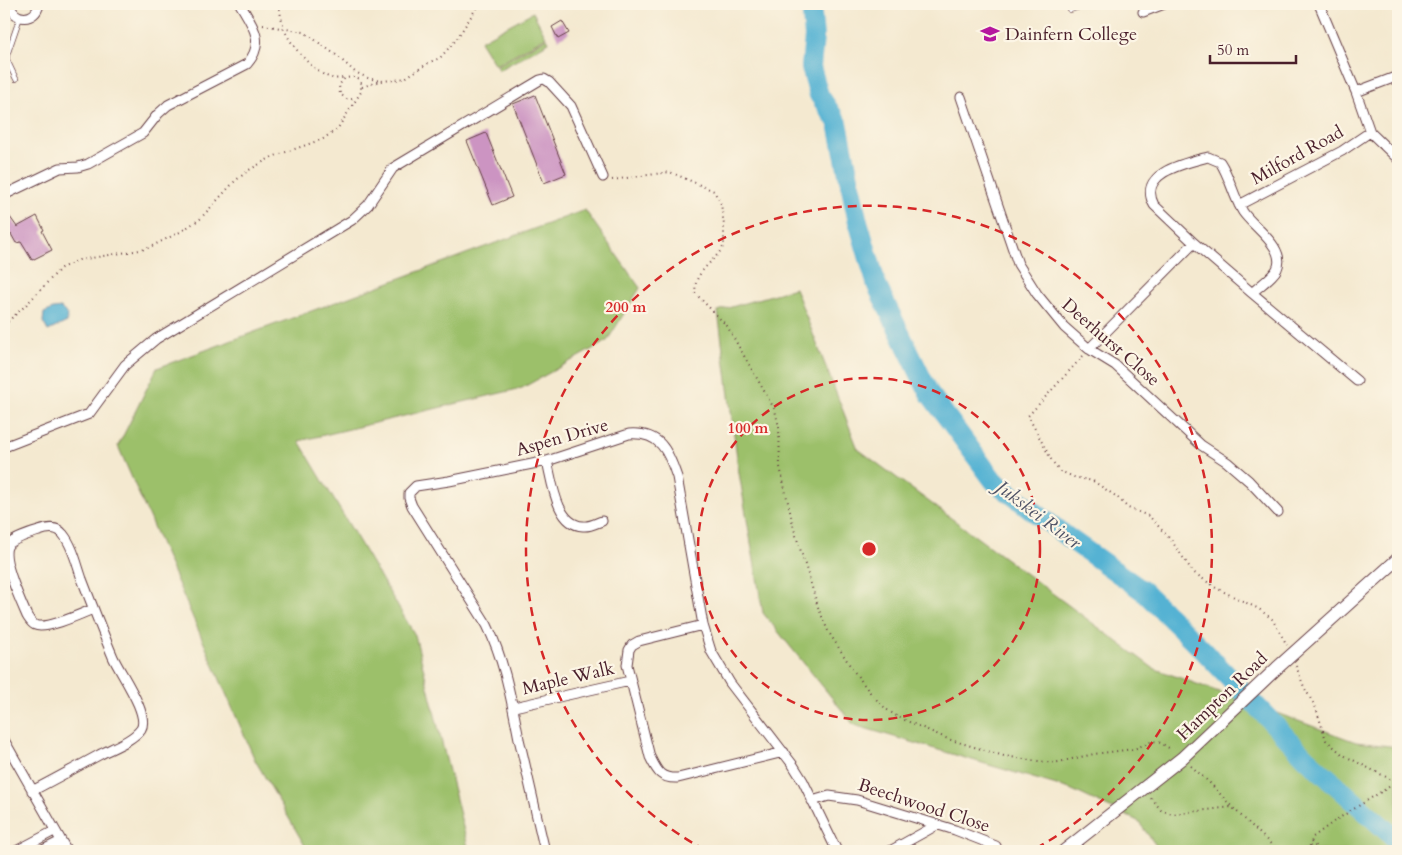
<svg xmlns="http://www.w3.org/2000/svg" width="1402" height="855" font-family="Cardo,serif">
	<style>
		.green { fill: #9cc06a; stroke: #73704a }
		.water { fill: #54b2d3; stroke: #4f687f }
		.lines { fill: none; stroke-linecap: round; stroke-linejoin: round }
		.river { stroke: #54b2d3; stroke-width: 20 }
		.building { fill: #cc94c2 }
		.lane-casing { stroke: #643d44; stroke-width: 6 }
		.street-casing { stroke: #643d44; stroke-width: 11 }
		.secondary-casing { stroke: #643d44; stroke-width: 14 }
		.path { stroke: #643d44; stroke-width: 2; stroke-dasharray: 1 4; stroke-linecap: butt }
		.lane { stroke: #fff; stroke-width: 4.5 }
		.street { stroke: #fff; stroke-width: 9 }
		.secondary { stroke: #fff; stroke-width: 12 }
		.ring { fill: none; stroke: #d62828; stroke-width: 2.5; stroke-dasharray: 9 6 }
		.labels { text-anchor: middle; stroke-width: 4.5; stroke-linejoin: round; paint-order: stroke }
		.poi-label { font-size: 18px; fill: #4a1f2b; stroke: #fcf5e5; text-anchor: start }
		.street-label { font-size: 18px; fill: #4a1f2b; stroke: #fcf5e5 }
		.water-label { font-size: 19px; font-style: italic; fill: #4e5266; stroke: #fcf5e5 }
		.centre { fill: #d62828; stroke: #fcf5e5; stroke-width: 2.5 }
		.ring-label { font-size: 15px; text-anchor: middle; font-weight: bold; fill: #d62828; stroke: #fcf5e5; stroke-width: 4.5; stroke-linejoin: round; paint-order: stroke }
	</style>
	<rect width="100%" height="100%" fill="#fcf5e5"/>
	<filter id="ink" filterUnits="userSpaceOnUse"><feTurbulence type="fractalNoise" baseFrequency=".02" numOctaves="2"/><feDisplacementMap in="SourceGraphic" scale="10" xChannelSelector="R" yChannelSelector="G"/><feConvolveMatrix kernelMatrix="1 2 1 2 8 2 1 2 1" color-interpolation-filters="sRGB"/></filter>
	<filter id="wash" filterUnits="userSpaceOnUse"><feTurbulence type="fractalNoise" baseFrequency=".0096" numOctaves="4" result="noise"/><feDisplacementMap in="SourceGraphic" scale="20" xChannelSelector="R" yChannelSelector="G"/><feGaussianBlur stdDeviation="1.12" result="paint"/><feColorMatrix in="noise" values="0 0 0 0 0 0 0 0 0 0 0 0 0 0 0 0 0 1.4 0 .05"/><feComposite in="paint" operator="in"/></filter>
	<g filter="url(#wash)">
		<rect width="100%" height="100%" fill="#f4e9d0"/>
		<path class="green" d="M533 12 546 37 495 65 480 41Z
			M547 38 549 42 499 70 496 66Z
			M585 210 640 288 607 341 522 388 299 441 415 635 469 851H308L255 760 118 446 157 368Z
			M795 288 858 449 1153 668 1356 742 1398 747V851H1160L1138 821 1070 789 854 725 763 613 739 473 718 311Z"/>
		<path class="water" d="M61 308 67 314V322L48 331 43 322 44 313 53 309Z"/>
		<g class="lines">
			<path class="river" d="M811 4 814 37 811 67 819 95 838 123 857 218 877 286 929 393 994 481 1070 539 1143 591 1204 651 1306 758 1398 841"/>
		</g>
		<g id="blocks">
			<path class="building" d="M562 21 569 33 558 39 552 27Z
				M535 95 566 174 544 183 513 104Z
				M486 133 512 197 493 205 467 141Z
				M5 210 17 227 37 216 44 230 42 231 52 250 32 260 21 242 16 243 11 234 7 235 4 228V225L6 224 4 219V211Z"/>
		</g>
	</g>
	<g filter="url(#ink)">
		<use href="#blocks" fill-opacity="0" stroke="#643d44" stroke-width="1"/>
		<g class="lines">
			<g class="lane-casing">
				<path id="lane" d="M1070 10 1088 4
					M16 79 7 60V55L20 17"/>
			</g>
			<g class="street-casing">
				<path id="street" d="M10 4C13 22 36 22 39 4
					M1319 4 1356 92 1370 132 1398 159
					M1143 12 1164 4
					M1356 92 1398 76
					M961 97 1018 264 1037 294 1064 327 1089 349 1115 365 1201 445 1227 462 1249 481 1278 512
					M1208 157 1220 162C1230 177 1233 196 1243 212 1253 227 1287 248 1277 269 1272 278 1259 286 1252 293L1194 243 1154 205C1137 173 1185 163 1208 157Z
					M4 195 60 168 78 167 88 164 143 133 158 114 168 105 247 64C266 42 253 26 240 4
					M1239 205 1342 151 1370 132
					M1252 293 1357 381
					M1089 349 1194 243
					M4 447 89 414 125 365 156 339 352 220 368 205 393 168 540 80 544 79 549 82 571 106 603 177
					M547 461C552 480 556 525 583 526 590 527 596 523 602 521
					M703 625 639 641 632 645 629 650 627 665 650 757C657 771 660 779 678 778L784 752
					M514 707 630 681
					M4 740 67 851
					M32 791C55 779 77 767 99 755 112 748 132 741 141 729 150 714 120 673 113 657 102 631 92 605 82 579 77 565 73 546 63 534 57 526 47 528 39 531 29 534 15 538 8 545 0 557 21 602 27 616 29 619 31 623 35 625 46 630 81 614 93 609
					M812 801 829 796 857 800 955 830 996 846
					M16 851 54 831
					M41 851 61 841
					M545 851C536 814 528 776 519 739 511 699 505 662 487 625L412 506 409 498V493L416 486 449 481 547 461 629 434C660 432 668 450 677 477L703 625 711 651 730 683 793 765 803 781 837 851
					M890 851 937 825"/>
			</g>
			<g class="secondary-casing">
				<path id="secondary" d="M1064 851 1182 758 1277 668 1398 559"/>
			</g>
			<path class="path" d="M279 4C280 13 282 22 285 31 292 47 315 74 332 78 335 79 340 78 344 78
				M263 25 304 32 336 55 355 72 368 78 380 81 395 80 405 78 430 62 440 58 456 40 479 4
				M362 87 380 81
				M612 180 670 172 714 191 721 204 724 225V245C716 262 691 272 696 294L727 326 775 410 779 427 780 467 794 529 818 607 828 631 853 670 872 695 886 709 898 717 948 739 1004 756 1030 760 1054 763 1094 754 1134 749 1153 741 1161 743 1172 750
				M4 325 26 305 61 268 79 260 146 249 180 232 200 219 235 181 249 170 272 157 323 139 338 128 361 92V83L358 79 354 77 345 78 339 85 340 94 347 99H356
				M1083 356 1028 416 1052 461 1060 471 1074 477 1093 481 1117 497 1128 508 1149 516 1171 540 1193 572 1216 588 1259 609 1272 619 1287 645
				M1296 666 1304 687 1316 708 1326 740 1343 755 1398 783
				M1191 766 1211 784 1232 807
				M1151 798 1161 810 1172 814 1232 807 1276 849
				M1311 842 1320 851
				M1263 851 1276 849 1281 851
				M1308 851 1313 837 1336 820 1392 785H1398"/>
			<use href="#lane" class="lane"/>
			<use href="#street" class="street"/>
			<use href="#secondary" class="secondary"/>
		</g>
	</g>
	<g class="ring">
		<circle cx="869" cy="549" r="171"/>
		<path d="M705 850A343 343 0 1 1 1033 850"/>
	</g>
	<defs>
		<g id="school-bare" transform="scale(1.5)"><path d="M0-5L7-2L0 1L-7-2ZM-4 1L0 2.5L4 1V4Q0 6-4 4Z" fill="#b5179e" stroke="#fcf5e5" stroke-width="2.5" paint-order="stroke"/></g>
	</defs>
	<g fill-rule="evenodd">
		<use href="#school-bare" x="990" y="34"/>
	</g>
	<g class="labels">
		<g class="poi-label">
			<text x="1005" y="40">Dainfern College</text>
		</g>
		<g class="street-label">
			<text transform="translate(1297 155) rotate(-29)" y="6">Milford Road</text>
			<text transform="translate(1111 342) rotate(41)" y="6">Deerhurst Close</text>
			<text transform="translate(562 437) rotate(-16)" y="6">Aspen Drive</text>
			<text transform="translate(568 678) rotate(-13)" y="6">Maple Walk</text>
			<text transform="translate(1222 696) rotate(-44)" y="6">Hampton Road</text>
			<text transform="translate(924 805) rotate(18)" y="6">Beechwood Close</text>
		</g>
		<g class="water-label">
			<text transform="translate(1039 514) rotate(37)" y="7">Jukskei River</text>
		</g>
	</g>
	<circle cx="869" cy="549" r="8" class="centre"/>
	<g class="ring-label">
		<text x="626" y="312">200 m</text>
		<text x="748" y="433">100 m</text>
	</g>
	<rect width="1402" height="855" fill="none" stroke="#fcf5e5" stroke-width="20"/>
	<path d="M1210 55v8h86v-8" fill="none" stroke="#4a1f2b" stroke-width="2.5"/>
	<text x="1217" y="55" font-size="15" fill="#4a1f2b" stroke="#fcf5e5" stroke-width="4" paint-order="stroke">50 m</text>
</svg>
